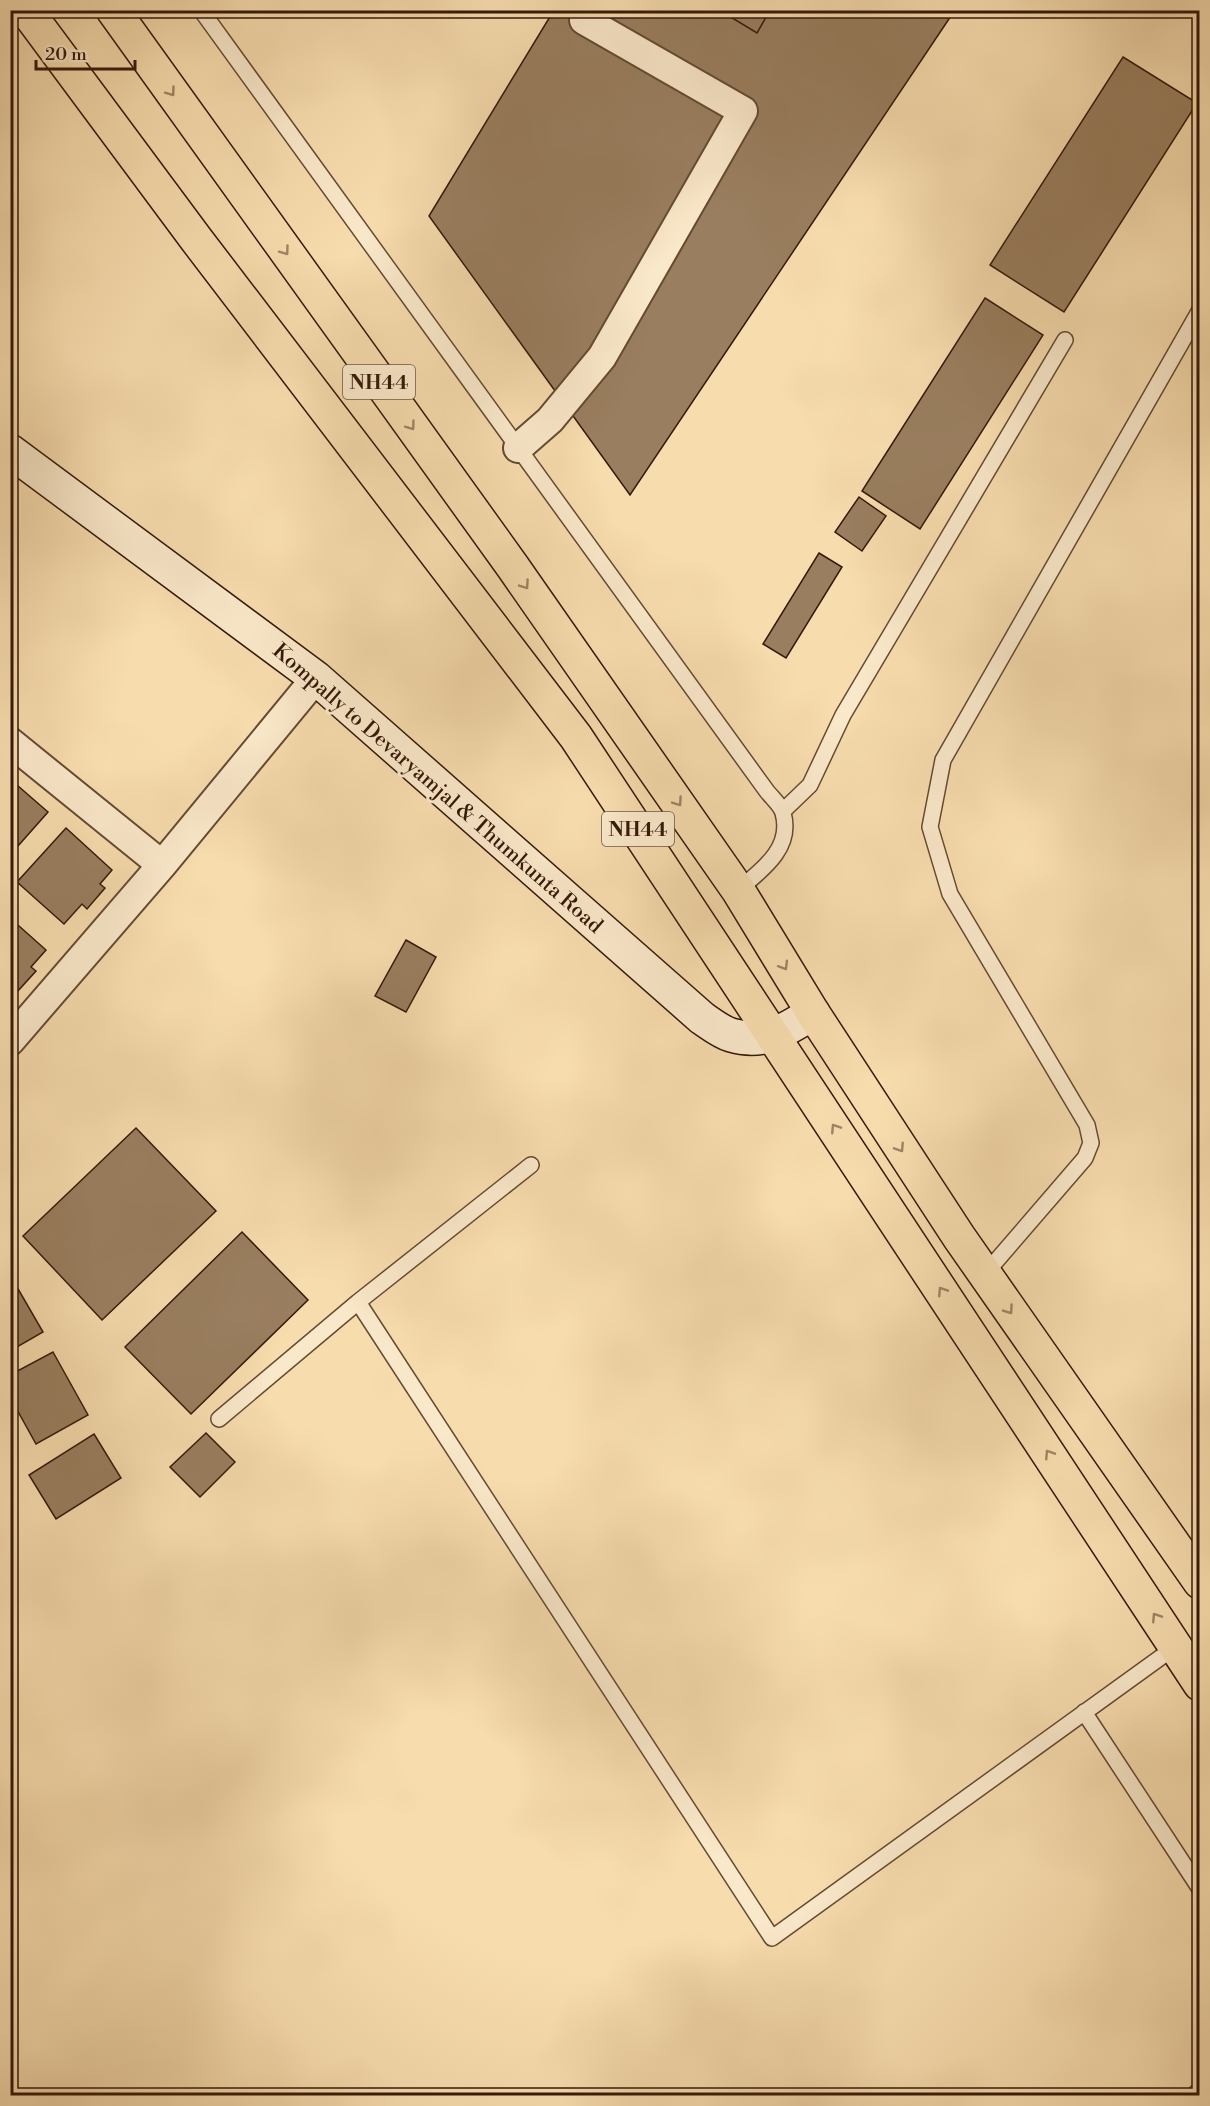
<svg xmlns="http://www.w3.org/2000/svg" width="1210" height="2106" font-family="'Libre Bodoni',serif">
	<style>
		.building { fill: #997e5f; stroke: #341909; stroke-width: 1.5 }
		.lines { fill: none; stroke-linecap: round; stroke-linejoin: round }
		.lane-casing { stroke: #654a32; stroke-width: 18 }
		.street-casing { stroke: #654a32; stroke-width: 32 }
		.secondary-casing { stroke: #341909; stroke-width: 36 }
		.highway-casing { stroke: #341909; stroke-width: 36 }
		.lane { stroke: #fae8ca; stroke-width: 15 }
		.street { stroke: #fae8ca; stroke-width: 28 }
		.secondary { stroke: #fae8ca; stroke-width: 33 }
		.highway { stroke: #f7dcae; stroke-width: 33 }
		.oneway { stroke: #9f8464 }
		.labels { text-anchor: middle; stroke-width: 6; stroke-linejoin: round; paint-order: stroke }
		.shield { fill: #fae8ca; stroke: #6f5743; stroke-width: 1.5 }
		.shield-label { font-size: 20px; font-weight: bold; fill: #341909 }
		.street-label { font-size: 21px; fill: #341909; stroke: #fae8ca }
	</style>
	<rect width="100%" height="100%" fill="#f7dcae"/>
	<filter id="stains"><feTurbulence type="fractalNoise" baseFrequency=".00333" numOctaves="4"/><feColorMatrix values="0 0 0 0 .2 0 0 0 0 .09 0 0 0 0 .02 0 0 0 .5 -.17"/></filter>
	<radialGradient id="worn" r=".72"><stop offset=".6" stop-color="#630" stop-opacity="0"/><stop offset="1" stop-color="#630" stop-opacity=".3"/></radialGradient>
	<path class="building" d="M554 10H955L630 495 429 216Z
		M719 10H770L757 33Z
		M1123 57 1197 103 1064 312 990 265Z
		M985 298 1043 335 920 529 862 491Z
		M859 497 886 516 862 551 835 532Z
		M819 553 842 567 786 658 763 644Z
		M10 779 48 812 10 855Z
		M66 828 112 870 100 884 105 888 87 909 82 904 64 924 17 882Z
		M10 918 46 950 31 967 36 971 16 993 12 988 10 990Z
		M406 940 436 957 406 1012 375 996Z
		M136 1128 216 1211 102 1320 23 1236Z
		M242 1232 308 1300 191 1414 125 1347Z
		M10 1275 43 1332 10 1351Z
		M53 1352 88 1415 36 1444 10 1397V1375Z
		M206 1433 235 1462 200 1497 170 1467Z
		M94 1434 121 1478 56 1519 29 1475Z"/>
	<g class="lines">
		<g class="lane-casing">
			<path id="lane" d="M201 10 766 790C771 797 781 805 783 813 793 848 762 870 738 890
				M783 811 810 785 843 715 1065 340
				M985 1274 1085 1158 1091 1143 1087 1125 950 894 930 827 943 760 1200 310
				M358 1302 772 1938 1175 1647
				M219 1419 358 1302 531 1165
				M1084 1712 1200 1889
				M1193 2096 1200 2089"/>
		</g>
		<g class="street-casing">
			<path id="street" d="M518 448 550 420 602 357 743 111 584 20
				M10 742 162 865
				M10 1041 162 865 316 678"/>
		</g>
		<g class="secondary-casing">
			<path id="secondary" d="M10 451 316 678 702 1018C711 1024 721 1032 731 1035 765 1045 785 1030 813 1013"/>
		</g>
		<g class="highway-casing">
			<path id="highway" d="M26 10 196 239 576 737 1200 1684
				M113 10 513 567 738 890 813 1013 959 1237 1200 1582"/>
		</g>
		<use href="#lane" class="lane"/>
		<use href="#street" class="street"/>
		<use href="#secondary" class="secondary"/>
		<use href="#highway" class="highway"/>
	</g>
	<defs><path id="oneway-chevron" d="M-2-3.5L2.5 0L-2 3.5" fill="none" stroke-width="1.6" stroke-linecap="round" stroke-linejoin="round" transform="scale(1.5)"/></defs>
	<g class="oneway">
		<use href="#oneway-chevron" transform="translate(171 92) rotate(54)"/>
		<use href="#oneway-chevron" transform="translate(285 251) rotate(54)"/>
		<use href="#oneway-chevron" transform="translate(411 426) rotate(54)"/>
		<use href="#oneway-chevron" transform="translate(525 585) rotate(55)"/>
		<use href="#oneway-chevron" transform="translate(678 802) rotate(55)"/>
		<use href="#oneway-chevron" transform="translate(784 966) rotate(59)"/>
		<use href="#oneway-chevron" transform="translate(835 1128) rotate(-123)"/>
		<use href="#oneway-chevron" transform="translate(900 1148) rotate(57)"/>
		<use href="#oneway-chevron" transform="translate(942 1291) rotate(-123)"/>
		<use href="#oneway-chevron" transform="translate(1009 1310) rotate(55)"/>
		<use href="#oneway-chevron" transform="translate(1049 1454) rotate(-123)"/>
		<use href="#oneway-chevron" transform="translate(1156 1617) rotate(-123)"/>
	</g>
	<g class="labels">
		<g class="shield">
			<rect x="343" y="365" width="72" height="34" rx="4.5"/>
			<rect x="602" y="812" width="72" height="34" rx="4.5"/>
		</g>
		<g class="shield-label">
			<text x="379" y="389">NH44</text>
			<text x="638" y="836">NH44</text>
		</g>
		<g class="street-label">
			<text transform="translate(438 788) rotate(41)" y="7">Kompally to Devaryamjal &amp; Thumkunta Road</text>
		</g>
	</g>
	<rect width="1210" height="2106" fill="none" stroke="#f7dcae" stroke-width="36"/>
	<rect x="12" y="12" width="1186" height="2082" fill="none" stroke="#341909" stroke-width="3"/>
	<rect x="18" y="18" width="1174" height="2070" fill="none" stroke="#341909" stroke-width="1.5"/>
	<path d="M36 60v9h99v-9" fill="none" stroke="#341909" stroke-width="3"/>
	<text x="45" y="60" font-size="18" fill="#341909" stroke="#fae8ca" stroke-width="4.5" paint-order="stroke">20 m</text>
	<rect width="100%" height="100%" filter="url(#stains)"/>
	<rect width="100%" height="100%" fill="url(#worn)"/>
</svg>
